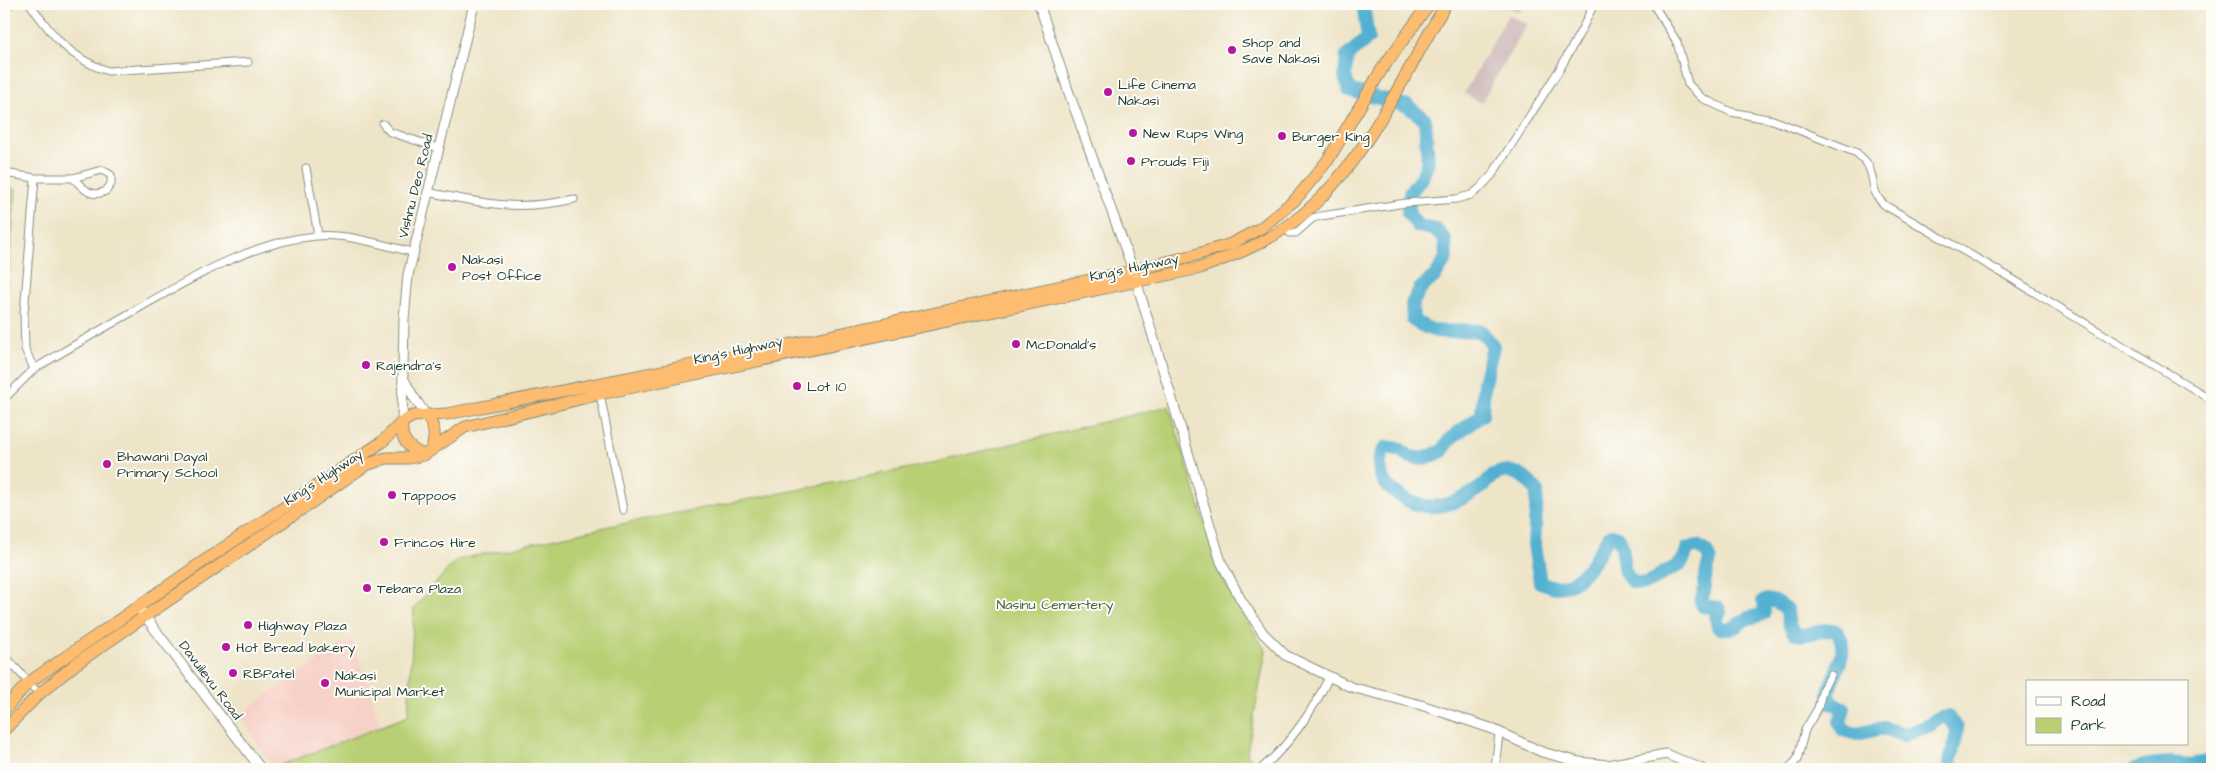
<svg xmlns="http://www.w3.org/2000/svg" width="2216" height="773" font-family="'Architects Daughter',sans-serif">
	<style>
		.built { fill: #f7d1c8 }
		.industrial { fill: #d2bfc0 }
		.green { fill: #b8cf73; stroke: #6c8654 }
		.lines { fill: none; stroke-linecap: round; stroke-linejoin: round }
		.river { stroke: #52b0d1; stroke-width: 14 }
		.minor-casing { stroke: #86907e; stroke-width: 9 }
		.tertiary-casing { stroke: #86907e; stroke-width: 11 }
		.trunk-casing { stroke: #86907e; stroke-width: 13 }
		.minor { stroke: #fff; stroke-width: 7 }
		.tertiary { stroke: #fff; stroke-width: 9 }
		.trunk { stroke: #fdbc6f; stroke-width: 11 }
		.poi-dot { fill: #b5179e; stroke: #fdfcf7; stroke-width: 2 }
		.labels { text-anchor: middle; stroke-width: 4; stroke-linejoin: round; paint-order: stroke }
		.poi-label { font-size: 14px; fill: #1f3d34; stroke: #fdfcf7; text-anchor: start }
		.street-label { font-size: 14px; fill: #1f3d34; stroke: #fdfcf7 }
		.park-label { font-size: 14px; fill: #456244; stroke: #fdfcf7 }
	</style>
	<rect width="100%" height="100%" fill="#fdfcf7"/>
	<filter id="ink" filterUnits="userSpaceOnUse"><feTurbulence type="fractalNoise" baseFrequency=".02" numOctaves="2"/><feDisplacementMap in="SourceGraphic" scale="10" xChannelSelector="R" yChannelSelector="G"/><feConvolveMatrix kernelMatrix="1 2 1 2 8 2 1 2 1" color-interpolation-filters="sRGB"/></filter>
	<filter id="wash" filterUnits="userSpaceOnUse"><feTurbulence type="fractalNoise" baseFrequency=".0096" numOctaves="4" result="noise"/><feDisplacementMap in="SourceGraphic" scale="20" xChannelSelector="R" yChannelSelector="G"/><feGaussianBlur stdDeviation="1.12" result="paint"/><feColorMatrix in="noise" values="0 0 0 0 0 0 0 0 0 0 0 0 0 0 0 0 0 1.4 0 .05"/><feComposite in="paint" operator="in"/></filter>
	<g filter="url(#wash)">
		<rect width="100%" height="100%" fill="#eee4c7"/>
		<path class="built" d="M352 638 381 726 273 768 239 714Z"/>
		<path class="industrial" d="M1503 4H1525L1519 13Z
			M1508 15 1527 24 1481 103 1464 93Z"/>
		<path class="green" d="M4 185 16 189 6 298H4Z
			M1169 406 1221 577 1266 651 1247 753 1254 764 1248 769 273 768 408 716 414 608 456 560 610 526 916 467Z"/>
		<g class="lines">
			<path class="river" d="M1363 4 1368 38 1347 56 1345 76 1349 90 1408 106 1425 120 1428 162 1422 177 1410 193 1408 213 1418 226 1436 230 1445 240 1446 258 1436 275 1420 289 1412 304 1413 320C1443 340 1450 328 1481 331L1493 346 1484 383 1482 415 1451 438 1442 451 1424 459 1410 457 1399 449 1386 447C1378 458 1377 467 1383 479 1386 487 1395 493 1402 497 1429 516 1460 503 1484 485 1489 480 1495 473 1502 472 1518 469 1528 480 1537 491L1534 545 1540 582C1544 583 1551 587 1555 587 1582 587 1596 557 1608 537L1612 535 1617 537C1629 549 1617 568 1631 580 1643 590 1656 577 1667 571 1671 569 1677 567 1681 563 1684 559 1686 554 1687 549L1697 546 1708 553 1710 560 1704 581 1705 587 1701 602 1703 606 1718 608 1720 612 1716 618 1718 627C1731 633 1736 626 1746 619 1752 616 1759 618 1764 612L1763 602 1767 600 1777 602 1787 609C1789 657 1819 621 1837 632 1856 658 1818 687 1832 703L1844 708 1840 722 1843 730 1857 734 1883 728 1904 735 1930 725C1934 719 1941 717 1948 717L1957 728C1957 742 1950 752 1950 765L1954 769
				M2135 769 2148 765 2169 763 2191 765 2212 761"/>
		</g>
	</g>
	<g filter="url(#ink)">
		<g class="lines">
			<g class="minor-casing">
				<path id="minor" d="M30 4C52 35 70 59 108 71L248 62
					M1653 4 1677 42 1688 84 1702 98 1731 112 1773 120 1857 153C1859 156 1864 159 1866 162 1877 178 1868 192 1886 206L2009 277 2212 400
					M4 8 10 4
					M383 124 390 132 438 148
					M306 168 318 235
					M4 173 35 178H73L102 170 111 175V184L106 191C91 199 83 188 73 178
					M427 192C481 203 518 212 574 199
					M1285 228 1290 233H1296L1313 218 1321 216 1406 203 1456 199 1471 195 1479 189 1492 175 1561 67 1582 29 1594 4
					M34 369C69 348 104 328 139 308 193 277 252 242 316 236 347 233 382 245 412 252
					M600 394 623 510
					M4 399 34 369 25 349 24 313 35 178
					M4 655 39 694
					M1261 769C1289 745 1313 711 1329 677
					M1495 769 1499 733
					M1788 769 1797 760 1805 730 1818 708 1823 688 1831 675"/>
			</g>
			<g class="tertiary-casing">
				<path id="tertiary" d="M1039 4 1069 93 1133 270 1221 562 1241 600 1263 633 1285 655 1351 687 1421 705 1490 728 1542 752 1579 762 1608 765 1666 754 1702 769
					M405 381 413 396 426 415
					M402 422 404 319 408 275 474 4
					M141 611 261 769"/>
			</g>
			<g class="trunk-casing">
				<path id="trunk" d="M426 415C435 427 436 435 432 449
					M402 422C400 440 408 447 422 455
					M4 710 28 683 204 561 382 442 402 422 413 416 447 414 732 357 1127 272 1195 255 1231 244 1261 228 1296 199 1328 160 1382 69 1429 4
					M4 730 39 694 77 663 366 465 386 458H409L424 455 465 427 600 394 1200 268C1229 257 1259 246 1285 228 1360 177 1401 79 1446 4"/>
			</g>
			<use href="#minor" class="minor"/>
			<use href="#tertiary" class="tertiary"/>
			<use href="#trunk" class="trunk"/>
		</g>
	</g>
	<g class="poi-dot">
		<circle cx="1232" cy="50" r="5"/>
		<circle cx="1108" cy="92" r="5"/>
		<circle cx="1133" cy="133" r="5"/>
		<circle cx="1282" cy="136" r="5"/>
		<circle cx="1131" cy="161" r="5"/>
		<circle cx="452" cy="267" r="5"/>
		<circle cx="1016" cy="344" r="5"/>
		<circle cx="366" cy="365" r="5"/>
		<circle cx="797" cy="386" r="5"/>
		<circle cx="107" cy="464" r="5"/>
		<circle cx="392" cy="495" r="5"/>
		<circle cx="384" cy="542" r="5"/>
		<circle cx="367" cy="588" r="5"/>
		<circle cx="248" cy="625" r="5"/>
		<circle cx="226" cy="647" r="5"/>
		<circle cx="233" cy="673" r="5"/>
		<circle cx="325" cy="683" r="5"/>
	</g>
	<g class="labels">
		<g class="poi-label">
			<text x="1242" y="47">Shop and<tspan x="1242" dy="16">Save Nakasi</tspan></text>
			<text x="1118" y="89">Life Cinema<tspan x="1118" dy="16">Nakasi</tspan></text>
			<text x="1143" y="138">New Rups Wing</text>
			<text x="1292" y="141">Burger King</text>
			<text x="1141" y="166">Prouds Fiji</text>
			<text x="462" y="264">Nakasi<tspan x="462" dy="16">Post Office</tspan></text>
			<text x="1026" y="349">McDonald's</text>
			<text x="376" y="370">Rajendra's</text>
			<text x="807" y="391">Lot 10</text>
			<text x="117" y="461">Bhawani Dayal<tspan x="117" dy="16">Primary School</tspan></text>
			<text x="402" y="500">Tappoos</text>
			<text x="394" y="547">Frincos Hire</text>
			<text x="377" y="593">Tebara Plaza</text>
			<text x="258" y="630">Highway Plaza</text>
			<text x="236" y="652">Hot Bread bakery</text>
			<text x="243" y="678">RBPatel</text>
			<text x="335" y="680">Nakasi<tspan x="335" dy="16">Municipal Market</tspan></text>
		</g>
		<g class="street-label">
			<text transform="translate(415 186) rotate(-76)" y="5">Vishnu Deo Road</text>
			<text transform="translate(1134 267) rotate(-12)" y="5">King's Highway</text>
			<text transform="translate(738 350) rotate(-12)" y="5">King's Highway</text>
			<text transform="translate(323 477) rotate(-33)" y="5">King's Highway</text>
			<text transform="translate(211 680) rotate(53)" y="5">Davuilevu Road</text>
		</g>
		<g class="park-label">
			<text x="1055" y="609">Nasinu Cemertery</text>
		</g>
	</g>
	<rect width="2216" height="773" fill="none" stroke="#fdfcf7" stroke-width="20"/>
	<rect x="2026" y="680" width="162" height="65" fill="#fdfcf7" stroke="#a4b0a9"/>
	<rect x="2036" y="697" width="25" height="8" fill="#ffffff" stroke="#a4b0a9"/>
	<text x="2071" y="706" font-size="15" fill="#1f3d34">Road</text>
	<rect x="2036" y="718" width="25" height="15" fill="#b8cf73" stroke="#a4b0a9"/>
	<text x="2071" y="730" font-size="15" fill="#1f3d34">Park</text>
</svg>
